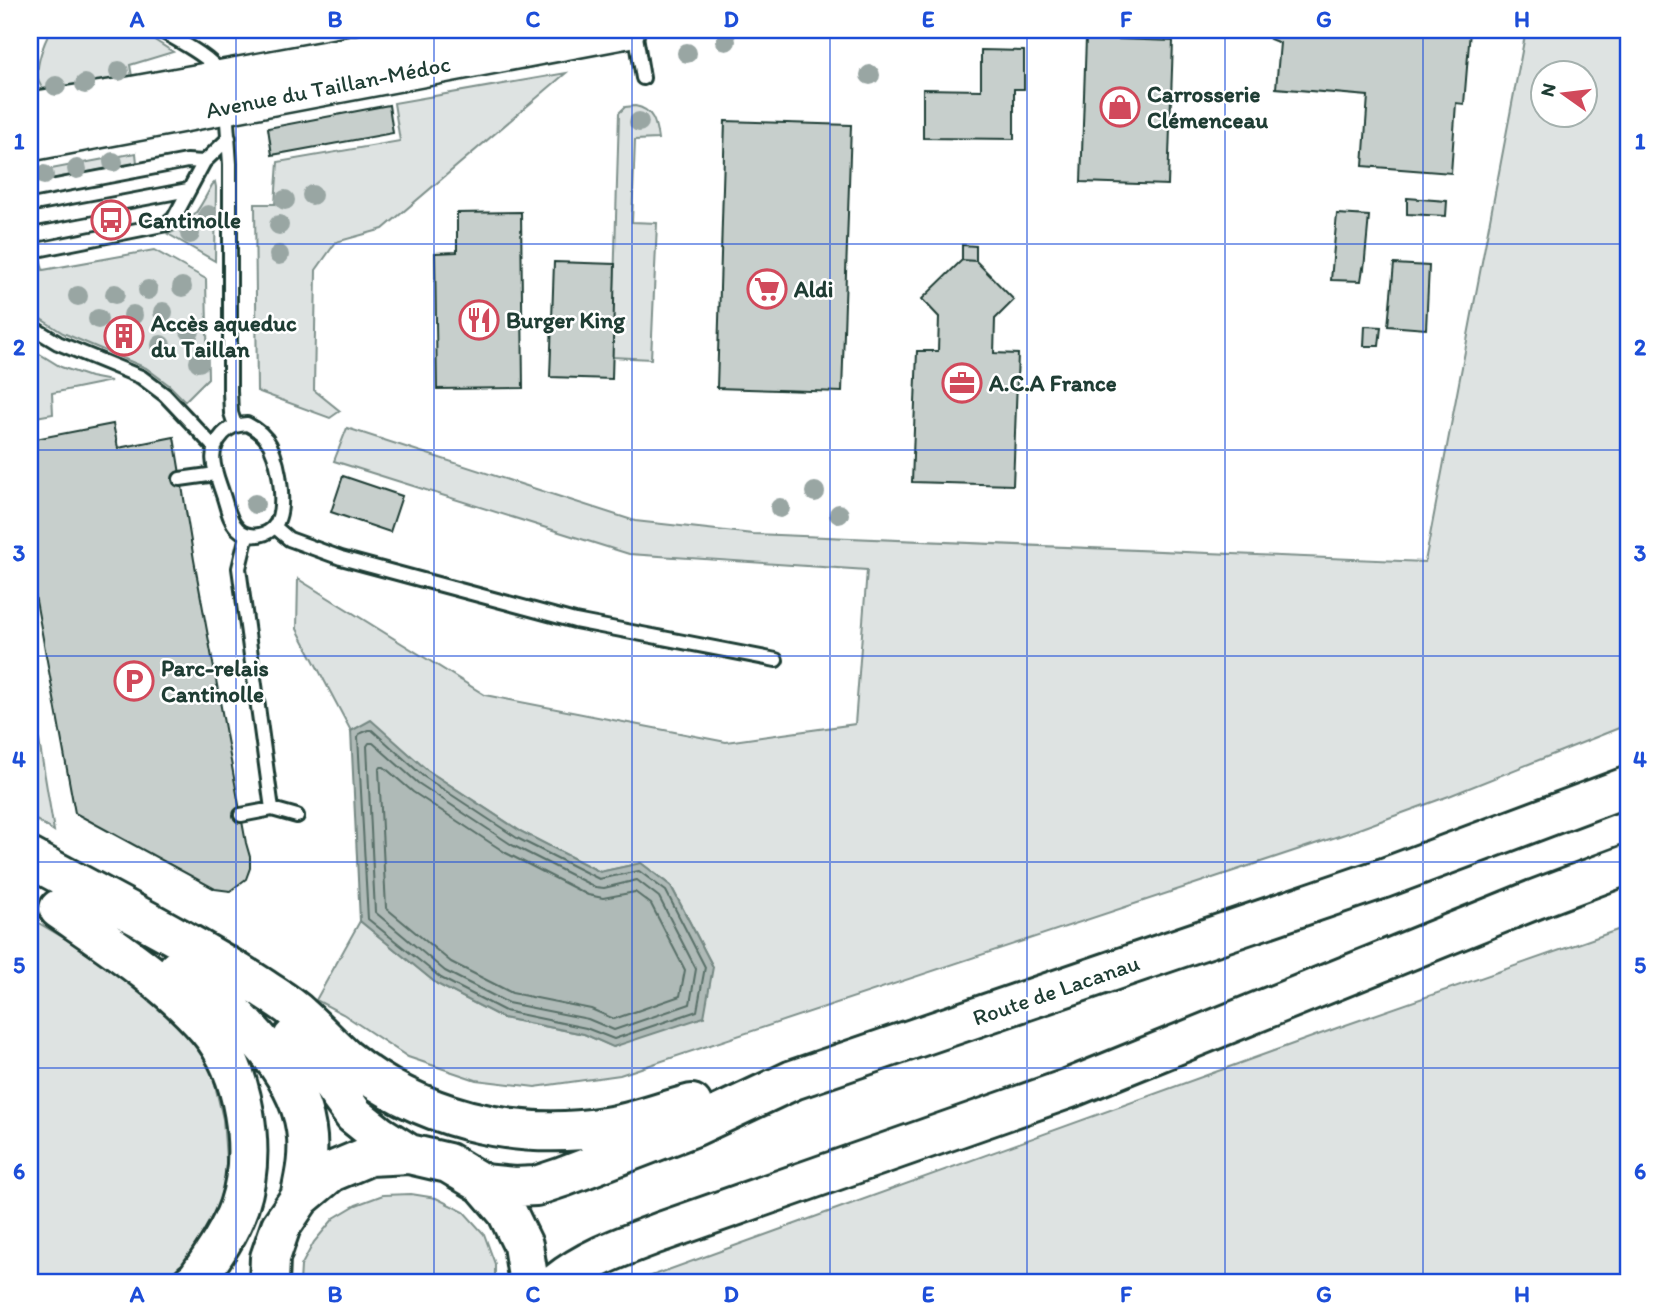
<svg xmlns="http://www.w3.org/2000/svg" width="1659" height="1313" font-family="Itim,sans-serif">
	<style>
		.green { fill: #dee3e2; stroke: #7e908b; stroke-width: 2; fill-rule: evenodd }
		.water { fill: #afbab7; stroke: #758883; stroke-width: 2 }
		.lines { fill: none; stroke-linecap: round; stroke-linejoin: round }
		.shore { stroke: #596f68; stroke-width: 2 }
		.building { fill: #c7cfcc; stroke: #1f3d34; stroke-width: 2 }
		.lane-casing { stroke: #1f3d34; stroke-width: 18 }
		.secondary-casing { stroke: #1f3d34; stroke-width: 40 }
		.primary-casing { stroke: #1f3d34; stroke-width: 44 }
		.lane { stroke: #fff; stroke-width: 12 }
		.secondary { stroke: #fff; stroke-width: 35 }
		.primary { stroke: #fff; stroke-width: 38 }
		.tram { stroke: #1f3d34; stroke-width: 2 }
		.tree { fill: #99a6a3 }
		.grid { fill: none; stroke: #1d4ed8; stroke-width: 2; stroke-opacity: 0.55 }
		.labels { text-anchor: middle; stroke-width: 5; stroke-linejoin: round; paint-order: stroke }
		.street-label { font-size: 23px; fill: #1f3d34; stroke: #fff }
		.poi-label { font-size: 23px; font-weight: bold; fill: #1f3d34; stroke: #fff; text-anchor: start }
		.neatline { fill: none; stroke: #1d4ed8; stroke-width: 2.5 }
		.grid-label { font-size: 23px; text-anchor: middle; font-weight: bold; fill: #1d4ed8 }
	</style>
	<rect width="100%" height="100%" fill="#fff"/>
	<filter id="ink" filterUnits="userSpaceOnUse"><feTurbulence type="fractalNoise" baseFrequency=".0143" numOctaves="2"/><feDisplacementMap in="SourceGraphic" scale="14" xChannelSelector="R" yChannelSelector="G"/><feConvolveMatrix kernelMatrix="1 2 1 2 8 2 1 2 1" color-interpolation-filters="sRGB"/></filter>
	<g filter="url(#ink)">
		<path class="green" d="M51 30H139L173 52 130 65 133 82 48 98C45 93 41 87 39 82 34 68 44 42 51 30Z
			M1526 30H1629V724L1449 796 1345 834 620 1075 535 1087 476 1080 408 1057 343 1014 316 1000 360 921 437 984 503 1018 584 1034 614 1047 713 967 671 886 641 863 600 872 520 831 427 770 371 721 351 731 297 629 298 579 485 695 726 742 855 724 867 570 629 554 334 461 347 428 635 521 753 534 1425 562ZM1544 74H1586V116H1544Z
			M566 73 383 229 336 242 316 270 314 390 340 411 330 418 257 391 255 204H275L278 162 400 141 394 103Z
			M635 106C653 109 656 123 658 139L635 140 632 222 657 223 651 359 612 357 619 113 625 107Z
			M136 153 137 163 30 183V173Z
			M215 182 216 187 215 261 168 234C192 225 201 206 212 185Z
			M154 250 206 279 208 378 185 401 169 385 146 368 63 333 30 312V260L40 258 43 270Z
			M30 348 61 367 90 377 111 381 52 393 53 414 30 418Z
			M30 686 54 831 30 816Z
			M30 918 98 958 150 993 181 1027 211 1068 223 1119 227 1172 213 1223 182 1268 159 1283H30Z
			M1629 926V1283H632L1337 1028Z
			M411 1194 436 1198 464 1212 484 1234 495 1264V1283H300L301 1266 314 1242 334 1218 356 1205 383 1195Z"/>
		<path class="water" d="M371 720 427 770 520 831 600 872 641 863 671 886 713 967 704 1017 613 1047 584 1034 503 1018 437 984 360 921 351 731Z"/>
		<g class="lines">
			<path class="shore" d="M369 730H372L423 776 517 838 599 879 639 871 666 891 705 967 697 1011 614 1039 586 1028 505 1011 441 978 368 919 358 737 359 734Z
				M369 743H373L418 783 512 845 595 887 604 888 637 880 659 897 696 969 690 1004 614 1030 588 1019 508 1003 445 971 375 912 367 746Z
				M381 767H384L413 792 506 853 588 895 603 898 635 892 651 904 685 970 680 996 614 1019 591 1009 512 993 451 962 386 908 379 770Z"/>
		</g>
		<path class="building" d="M1276 30H1474V31H1470L1464 104 1456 103 1451 173 1363 166 1368 96 1276 88 1280 43 1270 39Z
			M1086 38 1173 41 1168 185 1081 182Z
			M981 50 1024 51V89H1014V139L923 138V89L981 90Z
			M389 105 393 133 272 155 268 128Z
			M725 121 851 125 842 392 717 388Z
			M1407 198 1447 201 1446 216 1407 214Z
			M521 212 523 388 437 389 435 253 457 252V213Z
			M1337 214 1369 216 1364 269 1363 268 1361 281 1331 280Z
			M962 245 976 246V261L962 260Z
			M962 260 976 261 1014 300 995 319 994 353 1018 354 1013 485 912 482 917 351H938L939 317 922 299Z
			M554 262 615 264 612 379 550 377Z
			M1394 264 1429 266 1426 329 1388 326Z
			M1365 326 1381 327 1379 346H1364Z
			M118 330 132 334 129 344 115 338Z
			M113 424 118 448 174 437 194 560 246 843 250 857V868L246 879 230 891 215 889 75 813 30 568V440Z
			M343 476 402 496 390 532 331 512Z"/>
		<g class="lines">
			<g class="lane-casing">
				<path id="lane" d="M160 30C175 39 213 58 220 73
					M635 30 643 78
					M226 108 230 164V391L231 413 235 425
					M30 191 187 161 204 162
					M30 220 188 190
					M30 250 42 249 167 224 174 218 204 162 229 138
					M30 326 58 343 141 377 165 395 214 447
					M247 424C257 429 265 435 270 445 279 464 289 513 272 529 263 537 247 538 238 529 229 521 227 506 223 495 216 473 205 453 223 434 231 426 236 425 247 424Z
					M180 479 216 474
					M275 527 289 539 341 558 575 621 776 660
					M272 809 297 816
					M241 815 272 809 239 568 247 535"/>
			</g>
			<g class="secondary-casing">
				<path id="secondary" d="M30 110 130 95 486 30
					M30 143 627 30"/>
			</g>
			<g class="primary-casing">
				<path id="primary" d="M30 858C107 900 187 940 261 987 274 996 289 1004 300 1015 316 1029 330 1045 346 1059 418 1117 513 1142 605 1127 634 1123 663 1111 692 1104
					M59 909C109 944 168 982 208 1029 245 1072 257 1152 239 1206 230 1232 213 1256 197 1279L192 1283
					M177 970C227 1001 297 1067 306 1129 310 1153 305 1175 300 1198
					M293 1038 320 1068 354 1115 379 1135 409 1154
					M483 1184 514 1187 536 1186 563 1177 693 1127 793 1080 1384 878 1629 786
					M269 1283 270 1258 281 1226 300 1198 331 1172 369 1156 409 1154 448 1163 483 1184 507 1212 523 1245 529 1283
					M557 1283C588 1258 624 1246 661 1232L1070 1088 1536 899 1629 864"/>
			</g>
			<use href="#lane" class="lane"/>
			<use href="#secondary" class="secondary"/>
			<use href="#primary" class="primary"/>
			<path class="tram" d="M299 31 308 30"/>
		</g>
		<g class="tree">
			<circle cx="726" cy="41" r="10"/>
			<circle cx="687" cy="53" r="10"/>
			<circle cx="119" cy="71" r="10"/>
			<circle cx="870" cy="75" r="10"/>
			<circle cx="85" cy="84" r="10"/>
			<circle cx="56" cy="86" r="10"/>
			<circle cx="639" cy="122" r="10"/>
			<circle cx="113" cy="162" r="10"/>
			<circle cx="77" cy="169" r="10"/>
			<circle cx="44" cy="175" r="10"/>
			<circle cx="312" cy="195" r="10"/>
			<circle cx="285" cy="200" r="10"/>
			<circle cx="208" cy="215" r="10"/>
			<circle cx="279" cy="225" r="10"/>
			<circle cx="190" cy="234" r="10"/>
			<circle cx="279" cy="255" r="10"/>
			<circle cx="182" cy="287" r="10"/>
			<circle cx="148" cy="290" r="10"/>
			<circle cx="115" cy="294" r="10"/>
			<circle cx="78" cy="296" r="10"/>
			<circle cx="163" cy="312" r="10"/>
			<circle cx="133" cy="315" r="10"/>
			<circle cx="98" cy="319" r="10"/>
			<circle cx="190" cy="331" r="10"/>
			<circle cx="161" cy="345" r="10"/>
			<circle cx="199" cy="362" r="10"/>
			<circle cx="815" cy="492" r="10"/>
			<circle cx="255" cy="504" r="10"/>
			<circle cx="780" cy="508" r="10"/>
			<circle cx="839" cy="514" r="10"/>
		</g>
	</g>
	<path class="grid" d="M236 30V1283M434 30V1283M632 30V1283M830 30V1283M1027 30V1283M1225 30V1283M1423 30V1283M30 244H1629M30 450H1629M30 656H1629M30 862H1629M30 1068H1629"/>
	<defs>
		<g id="shop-ring" transform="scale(2.0125)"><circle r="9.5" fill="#fff" stroke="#d1495b" stroke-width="1.5"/><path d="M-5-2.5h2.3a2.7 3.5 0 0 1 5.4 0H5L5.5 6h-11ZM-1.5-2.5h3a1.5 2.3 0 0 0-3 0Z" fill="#d1495b"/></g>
		<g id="bus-ring" transform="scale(2.0125)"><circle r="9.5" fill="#fff" stroke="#d1495b" stroke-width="1.5"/><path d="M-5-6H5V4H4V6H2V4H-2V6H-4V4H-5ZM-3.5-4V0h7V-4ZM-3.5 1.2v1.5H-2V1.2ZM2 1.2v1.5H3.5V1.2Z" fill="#d1495b"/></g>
		<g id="supermarket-ring" transform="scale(2.0125)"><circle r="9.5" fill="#fff" stroke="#d1495b" stroke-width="1.5"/><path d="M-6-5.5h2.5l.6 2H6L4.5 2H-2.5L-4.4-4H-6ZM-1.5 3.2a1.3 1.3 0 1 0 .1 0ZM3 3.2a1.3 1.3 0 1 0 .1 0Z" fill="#d1495b"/></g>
		<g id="restaurant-ring" transform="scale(2.0125)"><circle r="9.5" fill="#fff" stroke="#d1495b" stroke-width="1.5"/><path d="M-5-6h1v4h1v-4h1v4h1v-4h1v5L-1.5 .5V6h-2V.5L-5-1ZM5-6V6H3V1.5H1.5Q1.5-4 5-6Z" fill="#d1495b"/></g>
		<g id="building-ring" transform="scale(2.0125)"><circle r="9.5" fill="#fff" stroke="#d1495b" stroke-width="1.5"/><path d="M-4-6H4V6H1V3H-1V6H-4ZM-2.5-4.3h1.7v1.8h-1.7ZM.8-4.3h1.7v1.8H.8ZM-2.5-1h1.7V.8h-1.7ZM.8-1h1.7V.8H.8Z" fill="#d1495b"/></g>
		<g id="office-ring" transform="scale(2.0125)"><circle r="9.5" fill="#fff" stroke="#d1495b" stroke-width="1.5"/><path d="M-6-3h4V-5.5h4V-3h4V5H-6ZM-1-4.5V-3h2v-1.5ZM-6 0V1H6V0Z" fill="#d1495b"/></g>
		<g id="parking-ring" transform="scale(2.0125)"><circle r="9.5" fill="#fff" stroke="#d1495b" stroke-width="1.5"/><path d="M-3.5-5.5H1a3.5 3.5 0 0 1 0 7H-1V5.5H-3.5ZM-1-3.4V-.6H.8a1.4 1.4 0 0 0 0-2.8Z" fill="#d1495b"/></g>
	</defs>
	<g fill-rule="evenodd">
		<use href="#shop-ring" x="1120" y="107"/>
		<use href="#bus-ring" x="111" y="220"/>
		<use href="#supermarket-ring" x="767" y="289"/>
		<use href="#restaurant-ring" x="479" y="320"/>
		<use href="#building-ring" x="124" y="336"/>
		<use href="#office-ring" x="962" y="383"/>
		<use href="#parking-ring" x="134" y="681"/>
	</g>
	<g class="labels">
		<g class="street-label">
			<text transform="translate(328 87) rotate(-11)" y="8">Avenue du Taillan-Médoc</text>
			<text transform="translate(1056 990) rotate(-19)" y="8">Route de Lacanau</text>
		</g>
		<g class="poi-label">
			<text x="1147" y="102">Carrosserie<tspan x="1147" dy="26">Clémenceau</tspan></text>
			<text x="138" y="228">Cantinolle</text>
			<text x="794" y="297">Aldi</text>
			<text x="506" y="328">Burger King</text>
			<text x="151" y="331">Accès aqueduc<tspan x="151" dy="26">du Taillan</tspan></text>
			<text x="989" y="391">A.C.A France</text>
			<text x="161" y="676">Parc-relais<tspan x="161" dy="26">Cantinolle</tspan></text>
		</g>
	</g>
	<rect width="1659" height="1313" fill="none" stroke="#fff" stroke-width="77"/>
	<g transform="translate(1564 94) rotate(284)"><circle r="33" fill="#ffffff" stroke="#a5b1ae" stroke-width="2"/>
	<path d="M0-5L12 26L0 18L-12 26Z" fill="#d1495b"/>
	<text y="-10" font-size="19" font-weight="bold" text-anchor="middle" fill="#1f3d34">N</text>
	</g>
	<rect x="38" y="38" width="1582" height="1236" class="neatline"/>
	<g class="grid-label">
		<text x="137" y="27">A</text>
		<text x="335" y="27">B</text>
		<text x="533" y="27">C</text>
		<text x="731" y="27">D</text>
		<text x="928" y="27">E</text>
		<text x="1126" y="27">F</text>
		<text x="1324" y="27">G</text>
		<text x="1522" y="27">H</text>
		<text x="19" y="149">1</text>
		<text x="1640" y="149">1</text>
		<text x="19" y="355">2</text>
		<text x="1640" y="355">2</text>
		<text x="19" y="561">3</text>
		<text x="1640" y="561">3</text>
		<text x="19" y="767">4</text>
		<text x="1640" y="767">4</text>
		<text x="19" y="973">5</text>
		<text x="1640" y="973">5</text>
		<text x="19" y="1179">6</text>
		<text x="1640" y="1179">6</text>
		<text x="137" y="1302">A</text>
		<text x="335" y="1302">B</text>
		<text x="533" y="1302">C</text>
		<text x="731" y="1302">D</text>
		<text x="928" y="1302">E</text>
		<text x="1126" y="1302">F</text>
		<text x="1324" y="1302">G</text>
		<text x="1522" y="1302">H</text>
	</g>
</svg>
